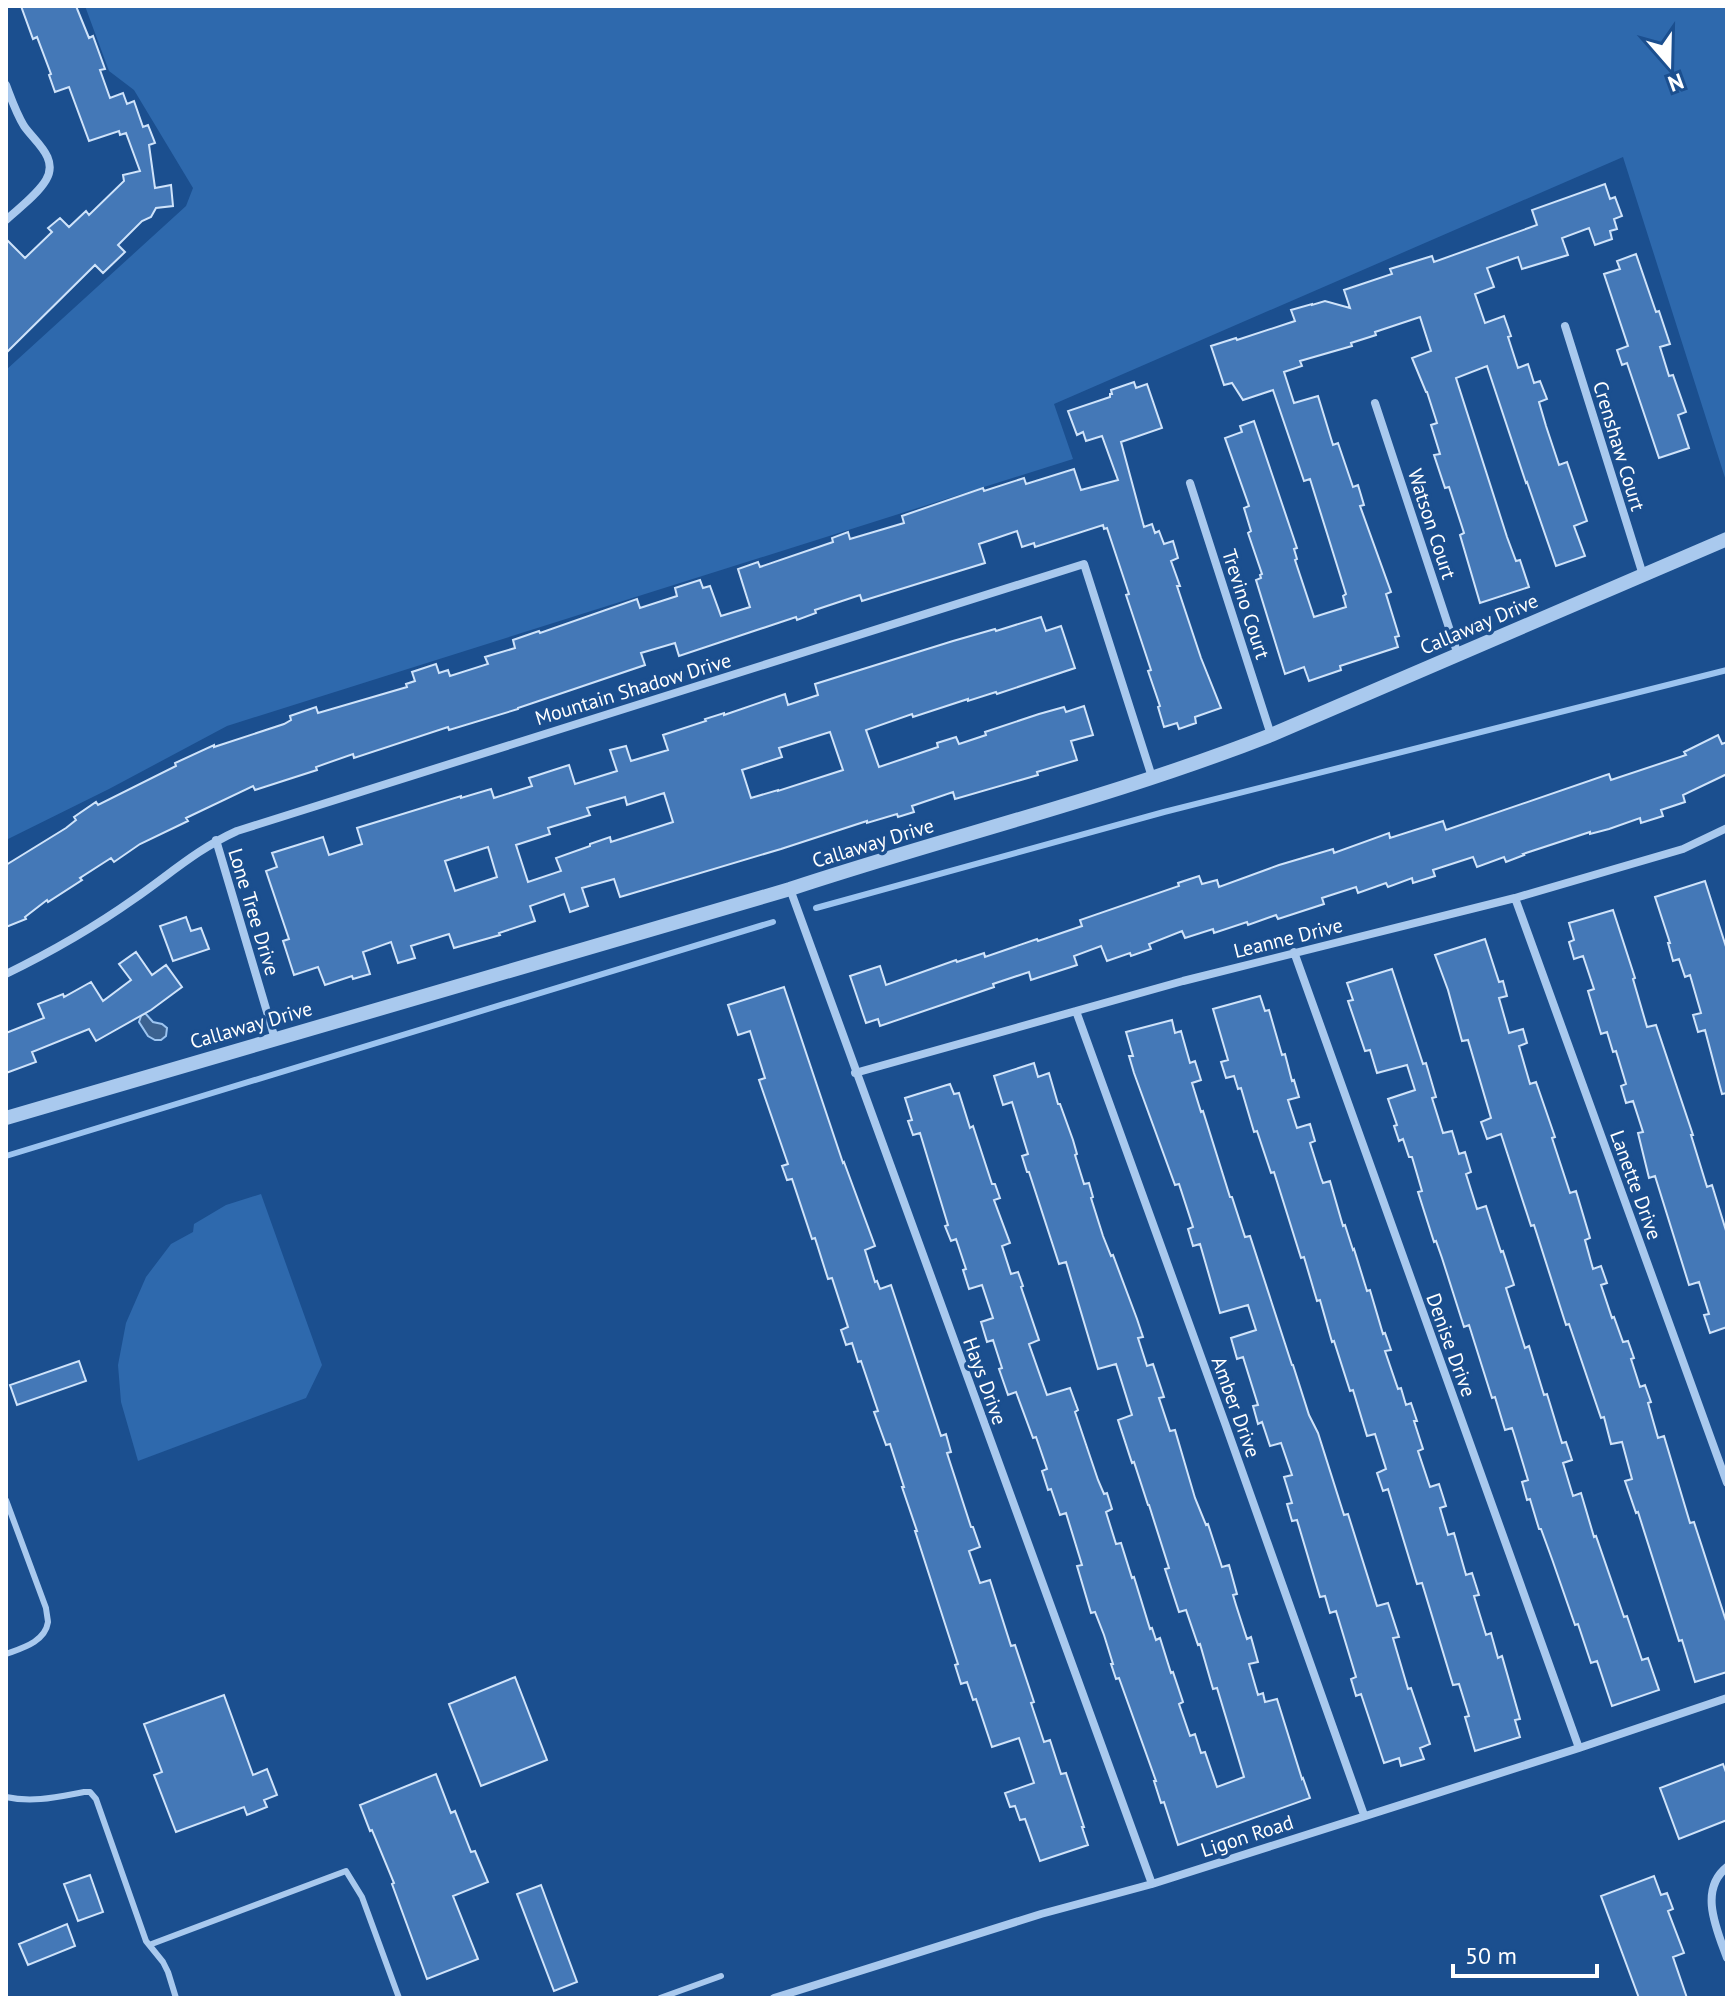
<svg xmlns="http://www.w3.org/2000/svg" width="1733" height="2004" font-family="'PT Sans',sans-serif">
	<style>
		.green { fill: #2e69ad }
		.water { fill: #3c6290; stroke: #9cc4f0; stroke-width: 2 }
		.lines { fill: none; stroke-linecap: round; stroke-linejoin: round }
		.stream { stroke: #9cc4f0; stroke-width: 6 }
		.building { fill: #4478b7; stroke: #cfe3fa; stroke-width: 2; fill-rule: evenodd }
		.service { stroke: #a9c9ee; stroke-width: 6 }
		.minor { stroke: #a9c9ee; stroke-width: 8 }
		.tertiary { stroke: #a9c9ee; stroke-width: 14 }
		.labels { text-anchor: middle; stroke-width: 7; stroke-linejoin: round; paint-order: stroke }
		.street-label { font-size: 20px; fill: #fff; stroke: #1b4f8f }
	</style>
	<rect width="100%" height="100%" fill="#1b4f8f"/>
	<path class="green" d="M85 6H1727V484L1623 157 1054 404 1073 459 227 726 109 789 6 840V370L186 206 193 188 134 90 109 71Z
		M261 1194 322 1365 306 1398 138 1461 121 1402 118 1365 126 1323 146 1277 171 1244 193 1232 194 1224 226 1205Z"/>
	<path class="water" d="M145 1013 153 1022 162 1024 167 1028 166 1036 161 1040H155L148 1036 139 1022 141 1016Z"/>
	<g class="lines">
		<path class="stream" d="M816 908 1164 812 1727 670
			M6 1156 773 922"/>
	</g>
	<path class="building" d="M21 6H76L89 38 93 36 105 69 100 70 110 98 123 93 127 104 134 101 143 127 148 125 155 143 149 145 155 188 171 185 173 206 156 208 151 217 142 221 118 245 125 252 103 273 95 265 6 353V239L25 258 52 232 48 228 60 218 69 227 86 211 89 215 124 181 123 175 140 171 126 133 120 135 119 131 89 141 69 87 55 92 49 75 51 74 37 37 33 39Z
		M1605 184 1610 199 1615 197 1622 216 1614 219 1617 229 1610 231 1612 239 1595 245 1589 228 1562 238 1568 255 1522 269 1518 257 1487 268 1494 287 1475 294 1485 323 1504 316 1511 336 1508 337 1518 368 1528 364 1534 383 1540 381 1547 399 1539 402 1546 426 1559 465 1567 462 1587 521 1574 526 1585 556 1556 566 1527 482 1526 483 1487 366 1456 378 1507 537 1516 561 1520 560 1529 587 1480 603 1460 535 1464 533 1449 487 1445 488 1434 455 1440 454 1431 425 1437 423 1427 392H1426L1412 358 1431 351 1420 317 1375 332 1376 335 1351 343 1352 346 1300 361 1302 366 1284 372 1294 403 1318 396 1333 445 1338 443 1353 487 1358 485 1364 505 1360 506 1391 592 1386 594 1399 636 1395 637 1398 647 1340 666 1341 670 1309 681 1304 667 1285 674 1256 580 1261 578 1260 575 1262 574 1248 533 1251 531 1244 508 1249 506 1225 438 1242 432 1240 426 1254 421 1297 548 1294 549 1297 559 1295 560 1314 617 1346 607 1343 596 1346 594 1310 479 1304 481 1273 390 1243 400 1232 383 1224 385 1211 346 1236 338 1237 340 1295 321 1291 310 1312 304V305L1325 301 1350 308 1344 290 1392 274 1390 269 1432 256 1434 262 1537 225 1532 210Z
		M1636 254 1656 312 1659 311 1670 344 1660 347 1669 376 1673 375 1686 412 1678 415 1689 448 1659 458 1627 363 1622 365 1617 350 1628 346 1604 274 1620 269 1617 261Z
		M1134 382 1136 388 1147 384 1162 428 1121 442 1144 527 1152 524 1155 533 1159 531 1164 544 1173 541 1178 558 1171 561 1180 586H1177L1201 658 1221 708 1195 717 1196 723 1179 729 1177 723 1164 727 1158 707 1160 706 1148 671 1151 670 1126 595 1129 594 1107 528 1104 529 1103 525 1035 547 1034 543 1022 547 1017 531 979 544 985 563 862 601 860 595 815 610 816 613 797 620 796 617 679 656 675 643 641 653 645 665 518 708V709L449 730 448 727 354 758 353 754 316 767 317 770 255 790 253 786 186 818 188 821 140 844 114 862 111 858 80 878 82 880 48 902 47 900 25 917 26 919 6 927V865L66 828 76 820 74 817 96 802 98 805 176 766 175 763 214 745V747L284 724 291 720 290 716 316 707 318 713 407 687 406 684 415 681 412 672 436 664 439 673 448 670 450 676 488 664 485 657 515 648 513 640 539 631 540 633 637 599 640 608 677 596 675 588 700 580 703 588 710 586 721 616 750 607 738 569 758 562 760 567 833 542 832 538 848 532 850 539 904 523 902 516 983 488 984 491 1024 478 1026 484 1074 469 1081 490 1118 480 1102 436 1086 441 1083 432 1077 435 1068 411 1110 397V394H1112L1111 390Z
		M1041 617 1046 631 1061 626 1075 668 997 694 996 692 968 701V699L913 717 912 714 866 730 879 767 938 747 937 743 956 737 959 744 986 735 985 732 1039 714 1064 707 1066 712 1084 706 1093 735 1071 741 1077 760 1037 772 1038 775 955 799 953 792 912 806 914 812 898 817 897 814 867 823V821L781 849 620 897 614 879 582 888 588 906 570 912 564 894 530 906 535 921 499 933 500 935 454 948 449 934 411 946 415 958 398 963 391 942 363 952 370 974 353 979 352 976 325 985 318 967 294 975 283 941 289 939 266 871 277 867 272 853 323 837 329 855 362 844 357 828 461 796V798L491 789 494 798 532 786 529 778 569 765 575 784 617 771 610 750 626 746 631 761 668 750 663 735 706 721 705 719 724 713V715L785 694 788 705 818 695 815 684 953 641 995 629 996 631ZM830 732 843 770 778 791V790L751 798 742 770 782 757 779 748ZM664 793 673 822 611 842 610 837 590 844V846L556 858 561 871 528 882 516 845 550 834 548 828 590 815 587 808 625 797 627 805ZM488 847 497 877 455 891 445 861Z
		M1718 735 1722 744 1727 742V774L1683 795 1685 802 1661 810 1663 816 1641 823 1640 818 1609 829 1590 834V832L1523 854 1524 855 1506 862 1504 857 1477 867 1473 857 1433 870 1435 876 1413 883 1412 878 1388 887 1386 883 1358 893 1356 887 1322 898 1324 904 1278 919 1276 915 1248 925 1247 922 1214 933 1213 929 1185 938 1182 931 1149 944 1151 949 1131 956 1130 953 1107 961 1101 946 1074 956 1077 965 1031 980 1029 972 993 984 994 987 880 1026 878 1019 866 1023 850 976 880 966 886 985 956 960 957 962 984 953 985 957 1037 939 1038 941 1082 926 1080 920 1179 886 1178 883 1199 876 1202 884 1217 880 1219 887 1279 865 1333 849 1334 853 1389 833 1390 838 1443 821 1446 830 1609 774 1611 780 1686 755 1684 752Z
		M1705 881 1727 950V1093L1722 1094 1705 1030 1698 1032 1693 1015 1701 1013 1690 975 1685 977 1679 959 1673 961 1668 943H1670L1655 897Z
		M1613 910 1635 978 1633 979 1647 1027 1656 1025 1693 1135H1691L1707 1187 1712 1185 1727 1234V1327L1710 1333 1704 1315 1709 1314 1699 1282 1689 1285 1655 1176 1649 1178 1638 1133 1643 1132 1633 1101 1626 1103 1621 1086 1626 1084 1616 1051 1613 1052 1607 1032 1601 1034 1588 991 1594 989 1583 956 1574 959 1569 942 1574 940 1569 923Z
		M186 917 191 931 201 928 209 949 173 961 160 926Z
		M1485 939 1499 982 1503 981 1507 996 1499 998 1509 1033 1523 1029 1527 1043 1519 1046 1530 1084 1536 1082 1555 1137 1552 1138 1570 1193 1576 1191 1590 1238 1585 1240 1593 1269 1601 1266 1607 1283 1601 1285 1612 1318 1614 1317 1623 1342 1628 1341 1634 1358 1631 1359 1640 1387 1645 1385 1651 1402 1648 1403 1658 1438 1664 1436 1690 1523 1694 1522 1727 1624V1672L1695 1682 1682 1640 1679 1641 1638 1512 1636 1513 1625 1481 1632 1479 1622 1442 1611 1444 1604 1417 1601 1418 1569 1324 1566 1325 1534 1225 1531 1226 1501 1134 1487 1139 1481 1122 1491 1118 1468 1040 1462 1041 1448 990 1435 955Z
		M136 952 152 975 166 965 182 987 151 1010 96 1041 89 1029 32 1052 36 1062 6 1073V1033L44 1018 38 1004 63 994 64 997 91 982 103 1001 131 980 119 964Z
		M1392 969 1423 1064 1426 1063 1436 1097 1432 1098 1443 1133 1452 1131 1459 1154 1465 1152 1471 1172 1466 1174 1477 1209 1486 1206 1501 1252 1503 1251 1514 1285 1506 1288 1525 1348 1529 1346 1544 1395 1547 1394 1562 1443 1566 1442 1572 1460 1563 1463 1573 1496 1581 1493 1594 1537 1596 1536 1624 1617 1627 1616 1642 1660 1648 1658 1659 1690 1612 1706 1597 1661 1591 1663 1578 1624 1575 1625 1552 1559 1541 1529H1539L1530 1499 1527 1500 1522 1482 1528 1480 1514 1434 1512 1428 1505 1430 1495 1397 1492 1398 1469 1325 1464 1327 1442 1258 1436 1241 1434 1242 1418 1192 1422 1191 1412 1157H1409L1403 1139 1399 1141 1394 1126 1397 1125 1388 1099 1415 1090 1407 1065 1377 1073 1370 1050 1365 1051 1348 1001 1353 1000 1347 983Z
		M784 987 843 1163 844 1162 875 1246 865 1250 875 1282 877 1281 880 1289 891 1285 941 1436 946 1434 951 1452 947 1453 971 1527H973L980 1547 969 1551 980 1583 990 1580 1011 1646 1015 1645 1034 1702 1031 1703 1044 1742 1050 1740 1061 1774 1066 1773 1084 1827H1082L1088 1845 1040 1861 1025 1819 1020 1820 1015 1806 1010 1807 1005 1793 1034 1783 1019 1738 992 1747 976 1699 973 1700 967 1682 961 1684 955 1665 958 1664 915 1531H917L902 1487H904L890 1444 886 1445 874 1412 878 1411 861 1361 858 1362 852 1343 846 1345 841 1330 848 1327 832 1278 828 1279 815 1238 812 1239 792 1179 787 1180 782 1166 788 1164 759 1080 765 1078 750 1031 738 1035 728 1005Z
		M1260 996 1265 1011 1269 1010 1282 1055 1285 1054 1292 1081 1294 1080 1299 1097 1288 1100 1297 1128 1310 1124 1315 1141 1310 1143 1321 1178 1323 1183 1330 1181 1343 1226 1345 1225 1353 1250 1354 1249 1367 1291 1370 1290 1383 1334 1385 1333 1391 1350 1385 1351 1398 1389 1401 1388 1406 1405 1411 1403 1417 1421H1414L1423 1449 1418 1451 1430 1487 1439 1484 1446 1506 1440 1508 1448 1535 1454 1533 1466 1575 1472 1573 1479 1595 1474 1596 1486 1635 1491 1633 1498 1658 1502 1656 1520 1719 1515 1720 1520 1737 1475 1751 1465 1717 1469 1716 1459 1684 1453 1685 1422 1583 1417 1584 1388 1489 1383 1491 1377 1473 1386 1469 1375 1434 1367 1436 1353 1390 1350 1391 1334 1341 1332 1342 1320 1300 1317 1301 1304 1257 1301 1258 1274 1172 1271 1173 1257 1131 1254 1132 1241 1088 1238 1089 1234 1076 1226 1078 1221 1062 1228 1060 1213 1009Z
		M1172 1020 1175 1033 1181 1031 1190 1063 1195 1061 1201 1080 1192 1083 1201 1112 1203 1111 1230 1197H1232L1245 1237 1250 1236 1292 1365H1293L1309 1415 1318 1433 1344 1515 1348 1514 1377 1606 1388 1603 1399 1637 1393 1638 1408 1689 1411 1688 1430 1744 1420 1748 1424 1759 1401 1766 1399 1758 1384 1763 1361 1694 1356 1696 1351 1679 1356 1677 1336 1611 1330 1613 1325 1596 1320 1597 1297 1520 1292 1521 1287 1504 1292 1503 1284 1477 1292 1475 1281 1443 1270 1446 1262 1422 1258 1424 1253 1406 1258 1405 1243 1357 1237 1359 1231 1338 1256 1330 1248 1305 1220 1313 1200 1244 1193 1246 1188 1229 1193 1227 1179 1184 1175 1185 1134 1073 1129 1056H1133L1126 1032Z
		M1034 1063 1038 1077 1049 1073 1058 1104H1060L1073 1140 1077 1154 1075 1155 1084 1184 1089 1183 1093 1197 1091 1198 1103 1236 1111 1256 1113 1255 1137 1319 1143 1337 1138 1338 1147 1366 1153 1364 1164 1397 1159 1398 1170 1431 1175 1430 1195 1498 1206 1525 1208 1524 1222 1567 1229 1565 1237 1594 1233 1595 1236 1605 1247 1639 1251 1637 1258 1662 1249 1664 1258 1695 1263 1693 1265 1702 1277 1699 1302 1779 1303 1778 1310 1798 1178 1845 1164 1802 1161 1803 1154 1781H1156L1119 1678 1116 1679 1111 1664H1113L1104 1635 1095 1612 1091 1613 1077 1566 1082 1565 1066 1513 1060 1515 1051 1489 1048 1490 1042 1471 1047 1469 1036 1437 1033 1438 1016 1392 1008 1395 999 1369 1002 1368 993 1340 987 1342 981 1322 993 1318 982 1285 969 1289 963 1270 966 1269 956 1239 951 1241 945 1226 948 1225 920 1133 913 1135 908 1121 912 1120 905 1098 950 1084 954 1094 959 1093 970 1128 973 1126 992 1184H995L1000 1198 994 1200 1010 1243 1002 1246 1011 1274 1018 1272 1023 1286 1021 1287 1039 1340 1029 1344 1047 1395 1070 1388 1078 1410 1075 1412 1098 1480 1104 1494 1107 1493 1112 1509 1106 1512 1116 1544 1121 1543 1132 1578 1134 1577 1150 1629 1152 1628 1156 1640 1160 1638 1171 1673 1173 1672 1183 1702 1179 1704 1190 1736 1195 1734 1201 1753 1205 1752 1217 1787 1244 1777 1217 1688 1213 1689 1200 1644 1198 1645 1186 1610 1179 1612 1165 1569 1169 1568 1149 1505H1148L1134 1462 1132 1463 1118 1420 1132 1415 1116 1364 1098 1369 1066 1262 1059 1264 1029 1172H1027L1022 1156 1028 1154 1012 1102 1003 1105 994 1076Z
		M79 1361 86 1381 17 1405 10 1385Z
		M515 1677 547 1760 481 1786 449 1704Z
		M224 1695 253 1775 267 1769 277 1795 264 1800 267 1807 247 1815 244 1807 176 1832 154 1775 162 1772 144 1724Z
		M1723 1764 1727 1775V1820L1679 1839 1660 1788Z
		M436 1774 451 1813 455 1811 471 1852 475 1851 488 1882 453 1896 478 1959 427 1979 392 1884 394 1883 372 1830 370 1831 360 1805Z
		M90 1875 103 1912 78 1921 64 1884Z
		M1654 1876 1661 1895 1667 1893 1673 1909 1668 1911 1684 1953 1673 1957 1687 1998H1639L1601 1896Z
		M541 1885 577 1982 554 1991 517 1894Z
		M67 1924 75 1946 28 1965 19 1944Z"/>
	<g class="lines">
		<path class="service" d="M6 1500 46 1608C46 1609 48 1621 48 1622 45 1642 22 1648 6 1654
			M6 1797C33 1803 57 1797 84 1792H90L96 1799 146 1941 163 1962 168 1972 176 1998
			M149 1945 346 1871 362 1897 399 1998
			M660 1998 721 1976"/>
		<path class="minor" d="M6 85C11 98 16 113 24 126 35 142 59 158 46 180 37 195 19 208 6 220
			M1565 326 1643 575
			M1375 403 1458 655
			M1190 483 1271 735
			M216 840 275 1039
			M790 889 1152 1884
			M1515 898 1727 1483
			M1294 952 1579 1748
			M6 974C51 952 93 928 134 899 169 875 197 849 237 831L1084 564 1152 777
			M1076 1011 1226 1426 1364 1815
			M855 1073 1183 981 1515 898 1683 849 1727 828
			M1727 1867C1698 1890 1717 1930 1727 1958
			M774 1998 1041 1914 1152 1884 1579 1748 1727 1698"/>
		<path class="tertiary" d="M6 1118 790 889C950 836 1114 797 1271 735L1727 539"/>
	</g>
	<g class="labels">
		<g class="street-label">
			<text transform="translate(1619 446) rotate(73)" y="7">Crenshaw Court</text>
			<text transform="translate(1432 524) rotate(72)" y="7">Watson Court</text>
			<text transform="translate(1246 604) rotate(72)" y="7">Trevino Court</text>
			<text transform="translate(1479 624) rotate(-23)" y="7">Callaway Drive</text>
			<text transform="translate(633 689) rotate(-17)" y="7">Mountain Shadow Drive</text>
			<text transform="translate(873 843) rotate(-17)" y="7">Callaway Drive</text>
			<text transform="translate(254 912) rotate(73)" y="7">Lone Tree Drive</text>
			<text transform="translate(1288 938) rotate(-14)" y="7">Leanne Drive</text>
			<text transform="translate(251 1025) rotate(-16)" y="7">Callaway Drive</text>
			<text transform="translate(1636 1185) rotate(70)" y="7">Lanette Drive</text>
			<text transform="translate(1451 1345) rotate(70)" y="7">Denise Drive</text>
			<text transform="translate(985 1381) rotate(70)" y="7">Hays Drive</text>
			<text transform="translate(1236 1407) rotate(70)" y="7">Amber Drive</text>
			<text transform="translate(1247 1836) rotate(-18)" y="7">Ligon Road</text>
		</g>
	</g>
	<rect width="1733" height="2004" fill="none" stroke="#ffffff" stroke-width="16"/>
	<g transform="translate(1669 64) rotate(160)" stroke="#1b4f8f" stroke-width="6" paint-order="stroke">
	<path d="M0-6L14 30L0 20L-14 30Z" fill="#ffffff"/>
	<text y="-12" font-size="22" font-weight="bold" text-anchor="middle" fill="#ffffff">N</text>
	</g>
	<path d="M1453 1964v12h144v-12" fill="none" stroke="#ffffff" stroke-width="4"/>
	<text x="1465" y="1964" font-size="24" fill="#ffffff" stroke="#1b4f8f" stroke-width="6" paint-order="stroke">50 m</text>
</svg>
